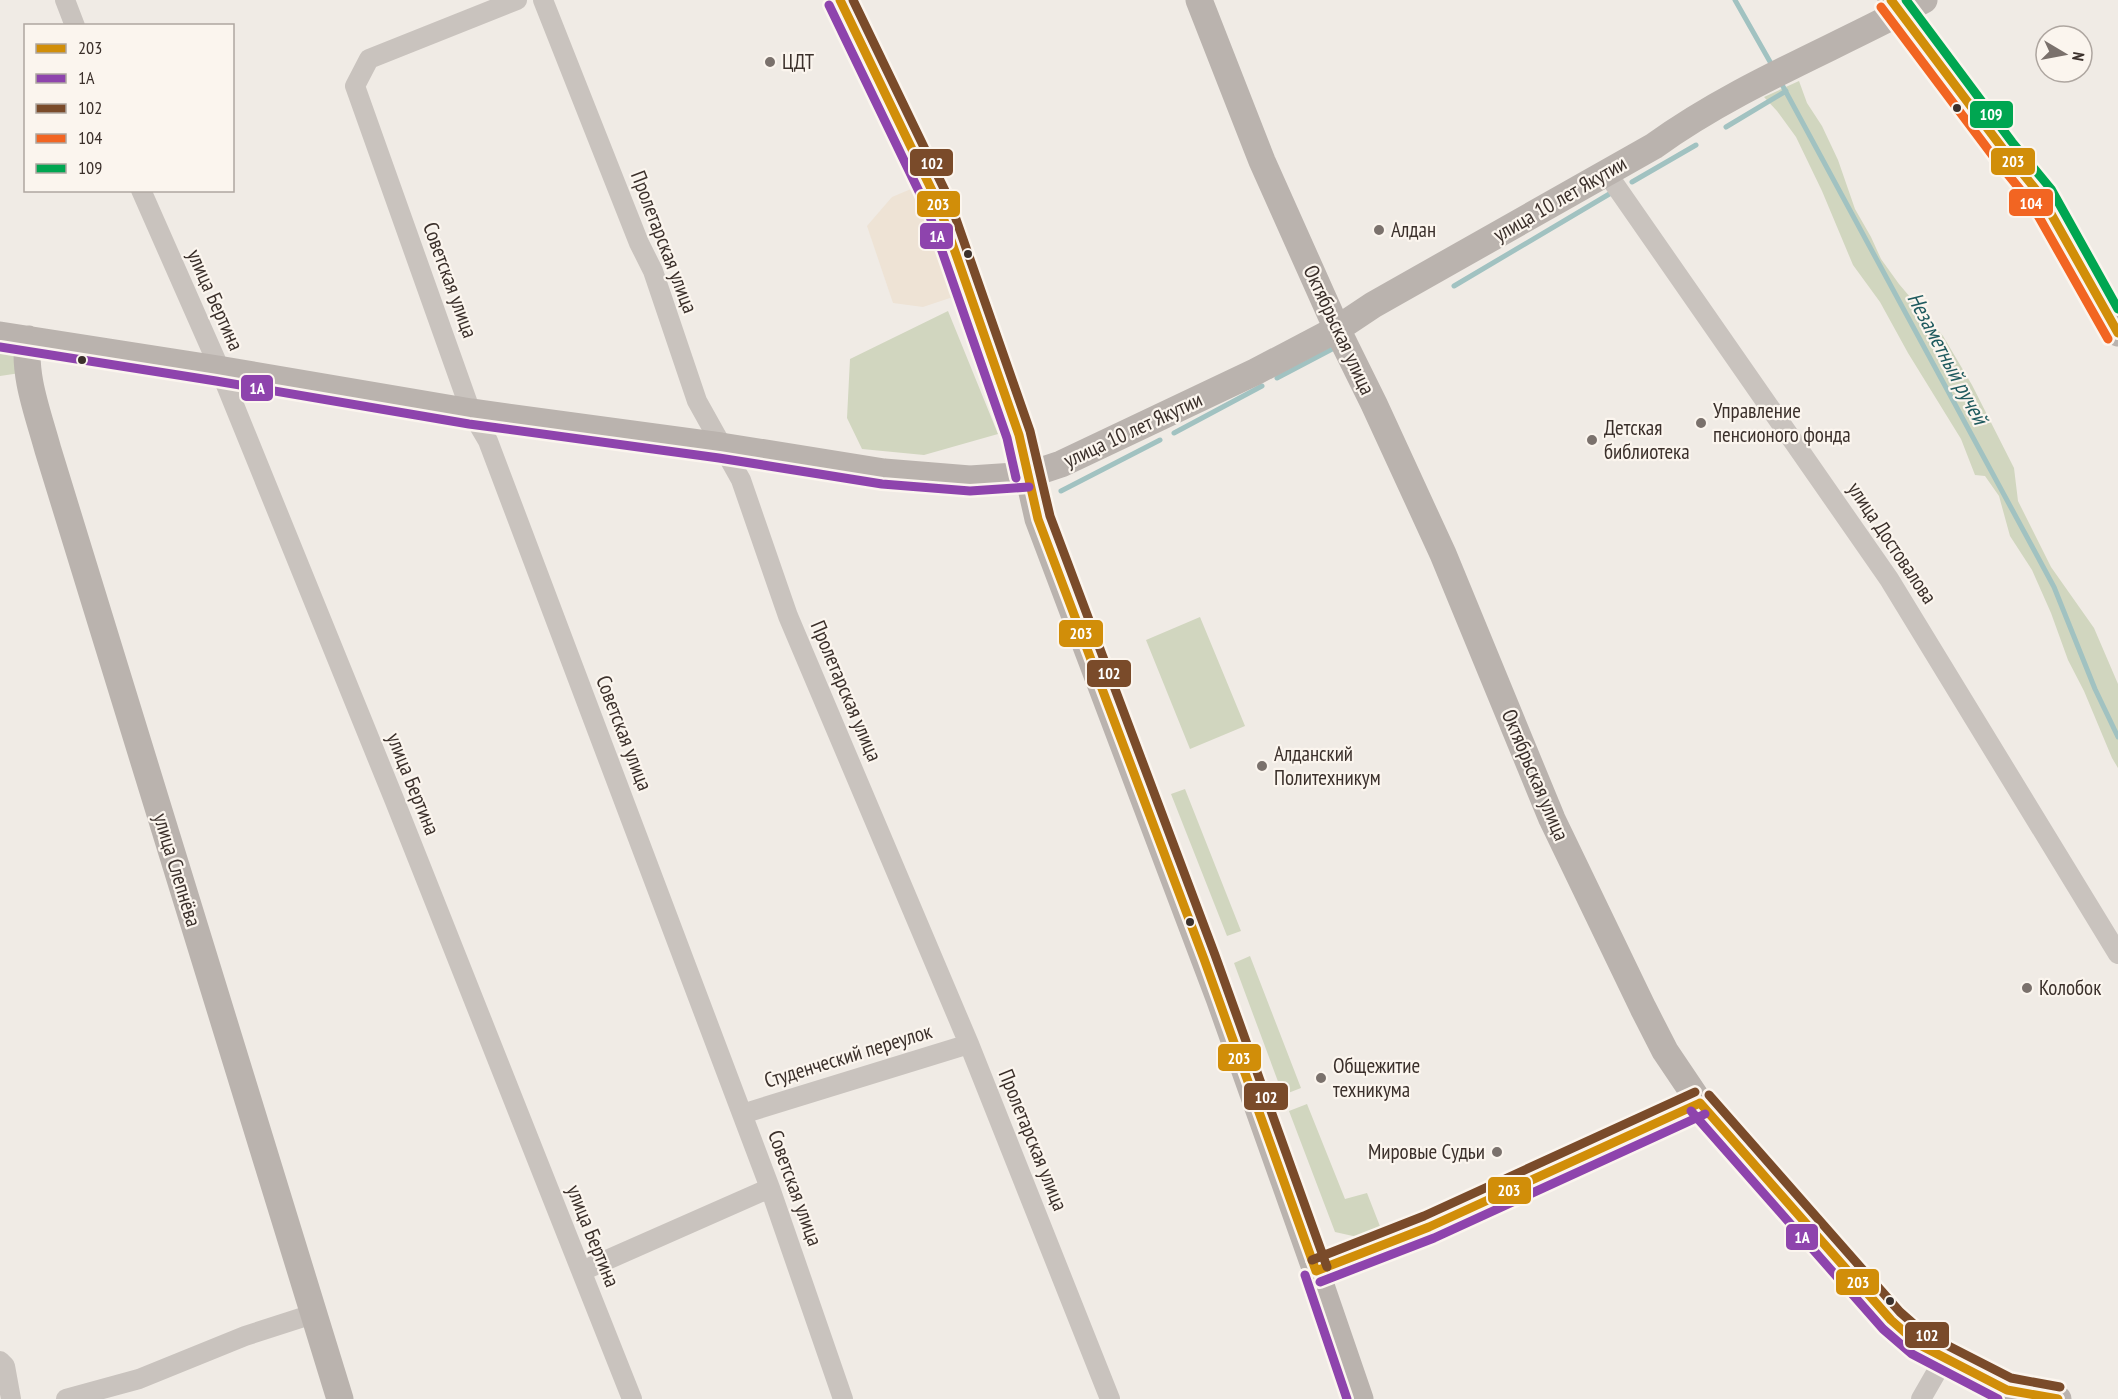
<svg xmlns="http://www.w3.org/2000/svg" width="2118" height="1399" font-family="'PT Sans Narrow',sans-serif">
<rect width="100%" height="100%" fill="#f0ebe5"/>
<path fill="#d1d6bf" d="M1799,81L1807,103L1822,126L1838,160L1855,209L1871,237L1881,259L1899,284L1943,336L1972,385L2014,468L2018,501L2051,567L2094,628L2118,684V768L2112,758L2084,691L2068,660L2051,613L2032,570L2010,536L1999,496L1985,476L1975,475L1961,439L1908,353L1880,302L1853,265L1822,191L1796,137L1777,111L1764,97Z
M948,311L998,434L924,455L862,449L847,418L850,359Z
M0,341L15,342L27,372L0,376Z
M1200,617L1245,726L1190,749L1146,640Z
M1185,789L1241,931L1227,936L1171,794Z
M1250,956L1301,1088L1283,1095L1234,963Z
M1307,1104L1345,1199L1367,1193L1383,1234L1362,1238L1335,1232L1289,1111Z"/>
<path fill="#eee3d5" d="M918,186L959,295L923,307L893,303L867,226L892,197Z"/>
<g fill="none" stroke-linecap="round" stroke-linejoin="round">
<path stroke="#a1c2c1" stroke-width="5" d="M1735,0L1773,67
M1780,81L2054,587L2095,689L2118,737
M1726,127L1786,91
M1632,182L1696,145
M1454,286L1611,193
M1277,378L1336,347
M1174,433L1262,386
M1061,491L1160,440"/>
<path stroke="#c9c3be" stroke-width="20" d="M65,0L75,26
M517,0L369,59L355,86L471,412L488,441L770,1188L843,1399
M543,0L639,243L653,271L697,401L741,480L788,616L969,1044L1110,1399
M1606,172L1889,579L2118,954
M141,190L215,358L394,799L632,1399
M742,1114L969,1044
M582,1271L770,1188
M0,1361L5,1366L11,1399
M66,1399L139,1379L245,1336L313,1314
M1921,1399L1944,1359"/>
<path stroke="#bab3ae" stroke-width="27" d="M840,0L938,203L1019,435L1038,519L1219,998L1316,1271L1360,1399
M1199,0L1262,161L1337,329L1374,404L1443,554L1552,819L1643,1008L1665,1051L1700,1103L1891,1320L1918,1344L1944,1359L2007,1390L2058,1399
M1891,0L2003,149L2041,196L2118,333
M0,335L218,369L471,412L721,446L884,472L970,479L1028,475L1061,464L1255,372L1337,329L1373,305L1654,146C1737,86 1834,49 1924,0
M28,339C23,376 38,413 48,450L340,1399
M1316,1271L1429,1227L1700,1103"/>
<defs>
<path id="bus-1" d="M840,0L938,203L1019,435L1038,519L1204,959L1316,1271
M1891,0L2003,149L2041,196L2118,333
M1700,1103L1891,1320L1918,1344L2007,1390L2058,1399
M1316,1271L1429,1227L1700,1103"/>
<path id="bus-2" d="M829,5L927,208L1007,438L1016,478
M0,347L216,381L469,424L719,458L882,484L970,491L1029,487
M1691,1111L1883,1329L1912,1354L1998,1399
M1305,1275L1347,1399
M1320,1282L1434,1238L1705,1114"/>
<path id="bus-3" d="M853,0L949,199L1030,431L1050,516L1215,955L1327,1267
M1709,1095L1900,1312L1925,1334L2011,1378L2060,1387
M1312,1260L1424,1216L1695,1092"/>
<path id="bus-4" d="M1881,7L1993,156L2031,203L2108,339"/>
<path id="bus-5" d="M1906,0L2012,142L2051,189L2118,309"/>
</defs>
<use href="#bus-1" stroke="#fbf5ee" stroke-width="14"/>
<use href="#bus-2" stroke="#fbf5ee" stroke-width="14"/>
<use href="#bus-3" stroke="#fbf5ee" stroke-width="14"/>
<use href="#bus-4" stroke="#fbf5ee" stroke-width="14"/>
<use href="#bus-5" stroke="#fbf5ee" stroke-width="14"/>
<use href="#bus-1" stroke="#d18e09" stroke-width="9"/>
<use href="#bus-2" stroke="#8e44ad" stroke-width="9"/>
<use href="#bus-3" stroke="#7a4b2a" stroke-width="9"/>
<use href="#bus-4" stroke="#f26522" stroke-width="9"/>
<use href="#bus-5" stroke="#00a651" stroke-width="9"/>
</g>
<g fill="#7a716c" stroke="#fbf5ee" stroke-width="2">
<circle cx="770" cy="62" r="6"/>
<circle cx="1379" cy="230" r="6"/>
<circle cx="1701" cy="423" r="6"/>
<circle cx="1592" cy="440" r="6"/>
<circle cx="1262" cy="766" r="6"/>
<circle cx="2027" cy="988" r="6"/>
<circle cx="1321" cy="1078" r="6"/>
<circle cx="1497" cy="1152" r="6"/>
</g>
<g fill="#3b302b" stroke="#fbf5ee" stroke-width="2">
<circle cx="1957" cy="108" r="5"/>
<circle cx="968" cy="254" r="5"/>
<circle cx="82" cy="360" r="5"/>
<circle cx="1190" cy="922" r="5"/>
<circle cx="1890" cy="1301" r="5"/>
</g>
<g text-anchor="middle" stroke-width="4.5" stroke-linejoin="round" paint-order="stroke">
<g font-size="21" fill="#3b302b" stroke="#fbf5ee" text-anchor="start">
<text x="782" y="69">ЦДТ</text>
<text x="1391" y="237">Алдан</text>
<text x="1713" y="418">Управление<tspan x="1713" dy="24">пенсионого фонда</tspan></text>
<text x="1604" y="435">Детская<tspan x="1604" dy="24">библиотека</tspan></text>
<text x="1274" y="761">Алданский<tspan x="1274" dy="24">Политехникум</tspan></text>
<text x="2039" y="995">Колобок</text>
<text x="1333" y="1073">Общежитие<tspan x="1333" dy="24">техникума</tspan></text>
<text x="1485" y="1159" text-anchor="end">Мировые Судьи</text>
</g>
<g font-size="21" fill="#3b302b" stroke="#fbf5ee">
<text transform="translate(1560 199) rotate(-30)" y="7">улица 10 лет Якутии</text>
<text transform="translate(664 242) rotate(69)" y="7">Пролетарская улица</text>
<text transform="translate(450 280) rotate(70)" y="7">Советская улица</text>
<text transform="translate(215 300) rotate(66)" y="7">улица Бертина</text>
<text transform="translate(1339 330) rotate(65)" y="7">Октябрьская улица</text>
<text transform="translate(1133 430) rotate(-25)" y="7">улица 10 лет Якутии</text>
<text transform="translate(1892 543) rotate(56)" y="7">улица Достовалова</text>
<text transform="translate(846 691) rotate(67)" y="7">Пролетарская улица</text>
<text transform="translate(624 733) rotate(69)" y="7">Советская улица</text>
<text transform="translate(1535 775) rotate(67)" y="7">Октябрьская улица</text>
<text transform="translate(413 784) rotate(68)" y="7">улица Бертина</text>
<text transform="translate(177 870) rotate(73)" y="7">улица Слепнёва</text>
<text transform="translate(848 1056) rotate(-17)" y="7">Студенческий переулок</text>
<text transform="translate(1033 1140) rotate(68)" y="7">Пролетарская улица</text>
<text transform="translate(795 1188) rotate(70)" y="7">Советская улица</text>
<text transform="translate(593 1236) rotate(68)" y="7">улица Бертина</text>
</g>
<g font-size="22" font-style="italic" fill="#1f5a5e" stroke="#fbf5ee">
<text transform="translate(1948 358) rotate(62)" y="8">Незаметный ручей</text>
</g>
</g>
<g stroke="#fbf5ee" stroke-width="2">
<rect x="1969" y="100" width="45" height="29" rx="6" fill="#00a651"/>
<rect x="1990" y="147" width="46" height="29" rx="6" fill="#d18e09"/>
<rect x="909" y="148" width="45" height="29" rx="6" fill="#7a4b2a"/>
<rect x="2008" y="188" width="46" height="29" rx="6" fill="#f26522"/>
<rect x="916" y="190" width="45" height="28" rx="6" fill="#d18e09"/>
<rect x="919" y="222" width="35" height="28" rx="6" fill="#8e44ad"/>
<rect x="240" y="374" width="34" height="28" rx="6" fill="#8e44ad"/>
<rect x="1058" y="619" width="46" height="29" rx="6" fill="#d18e09"/>
<rect x="1086" y="659" width="46" height="29" rx="6" fill="#7a4b2a"/>
<rect x="1217" y="1043" width="45" height="29" rx="6" fill="#d18e09"/>
<rect x="1243" y="1082" width="46" height="29" rx="6" fill="#7a4b2a"/>
<rect x="1487" y="1176" width="45" height="29" rx="6" fill="#d18e09"/>
<rect x="1785" y="1223" width="34" height="28" rx="6" fill="#8e44ad"/>
<rect x="1835" y="1268" width="45" height="28" rx="6" fill="#d18e09"/>
<rect x="1904" y="1321" width="46" height="28" rx="6" fill="#7a4b2a"/>
</g>
<g font-size="16" text-anchor="middle" font-weight="bold" fill="#fff">
<text x="1991" y="120">109</text>
<text x="2013" y="167">203</text>
<text x="932" y="169">102</text>
<text x="2031" y="209">104</text>
<text x="938" y="210">203</text>
<text x="937" y="242">1А</text>
<text x="257" y="394">1А</text>
<text x="1081" y="639">203</text>
<text x="1109" y="679">102</text>
<text x="1239" y="1064">203</text>
<text x="1266" y="1103">102</text>
<text x="1509" y="1196">203</text>
<text x="1802" y="1243">1А</text>
<text x="1858" y="1288">203</text>
<text x="1927" y="1341">102</text>
</g>
<rect x="24" y="24" width="210" height="168" fill="#fbf5ee" stroke="#aea6a0" stroke-width="1.5"/>
<rect x="36" y="44" width="30" height="9" fill="#d18e09" stroke="#aea6a0" stroke-width="1.5"/>
<text x="78" y="54" font-size="18" fill="#3b302b">203</text>
<rect x="36" y="74" width="30" height="9" fill="#8e44ad" stroke="#aea6a0" stroke-width="1.5"/>
<text x="78" y="84" font-size="18" fill="#3b302b">1А</text>
<rect x="36" y="104" width="30" height="9" fill="#7a4b2a" stroke="#aea6a0" stroke-width="1.5"/>
<text x="78" y="114" font-size="18" fill="#3b302b">102</text>
<rect x="36" y="134" width="30" height="9" fill="#f26522" stroke="#aea6a0" stroke-width="1.5"/>
<text x="78" y="144" font-size="18" fill="#3b302b">104</text>
<rect x="36" y="164" width="30" height="9" fill="#00a651" stroke="#aea6a0" stroke-width="1.5"/>
<text x="78" y="174" font-size="18" fill="#3b302b">109</text>
<g transform="translate(2064 54) rotate(100)"><circle r="28" fill="#fbf5ee" stroke="#aea6a0" stroke-width="1.5"/>
<path d="M0-4.5L10 22L0 15L-10 22Z" fill="#7a716c"/>
<text y="-9" font-size="16" font-weight="bold" text-anchor="middle" fill="#3b302b">N</text>
</g>
</svg>
